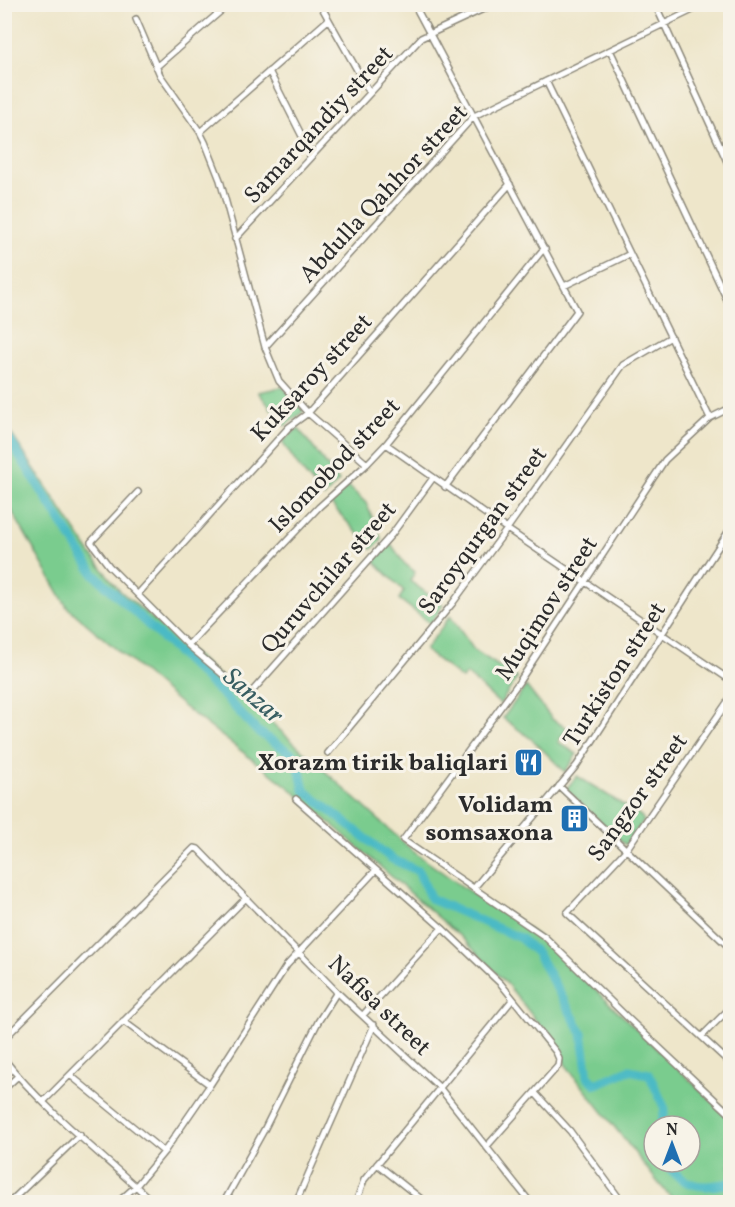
<svg xmlns="http://www.w3.org/2000/svg" width="735" height="1207" font-family="Vollkorn,serif">
<rect width="100%" height="100%" fill="#f7f3e8"/>
<filter id="ink" filterUnits="userSpaceOnUse"><feTurbulence type="fractalNoise" baseFrequency=".0167" numOctaves="2"/><feDisplacementMap in="SourceGraphic" scale="12" xChannelSelector="R" yChannelSelector="G"/><feConvolveMatrix kernelMatrix="1 2 1 2 8 2 1 2 1" color-interpolation-filters="sRGB"/></filter>
<filter id="wash" filterUnits="userSpaceOnUse"><feTurbulence type="fractalNoise" baseFrequency=".008" numOctaves="4" result="noise"/><feDisplacementMap in="SourceGraphic" scale="24" xChannelSelector="R" yChannelSelector="G"/><feGaussianBlur stdDeviation="1.35" result="paint"/><feColorMatrix in="noise" values="0 0 0 0 0 0 0 0 0 0 0 0 0 0 0 0 0 1.4 0 .05"/><feComposite in="paint" operator="in"/></filter>
<g filter="url(#wash)">
<rect width="100%" height="100%" fill="#eee6ca"/>
<path fill="#7acc8e" stroke="#527c5c" stroke-width="1.5" fill-rule="evenodd" d="M283,387L304,411L285,426L258,392Z
M4,423L91,554L119,590L229,684L414,852L488,905L513,918L544,941L730,1118V1202H676L660,1185L565,1064L560,1051L508,985L462,938L291,789L184,707L67,607L5,499ZM654,1126H690V1162H654Z
M298,428L339,481L324,497L301,470L282,442Z
M348,486L366,503L382,540L372,549L330,503Z
M391,544L404,563L415,572L410,581L443,605L431,624L399,599L404,591L374,561Z
M450,616L474,650L517,678L500,704L467,674L462,679L425,650Z
M526,686L553,720L567,728L558,742L577,754L565,772L534,741L503,718Z
M577,776L641,816L644,821L625,845L566,789Z"/>
<g fill="none" stroke-linecap="round" stroke-linejoin="round">
<path stroke="#4cbac5" stroke-width="9" d="M4,431L94,574L227,699L257,731L297,757L304,790L392,859L418,871L431,899L520,938L537,953L582,1033L588,1077L596,1084L629,1070L649,1074L665,1109L661,1126
M665,1162C684,1188 701,1189 730,1183"/>
</g>
</g>
<g filter="url(#ink)">
<g fill="none" stroke-linecap="round" stroke-linejoin="round">
<defs>
<path id="street" d="M320,4L370,93
M414,4L577,311L445,487
M655,4L730,168
M136,19L160,75L200,132L205,142L220,180L265,347L279,381L308,413L367,464
M610,50L730,306
M156,67L229,4
M269,71L312,156
M546,81L710,418
M200,132L328,20
M235,239L421,38L494,4
M564,286L630,254
M265,347L474,116L705,4
M730,408L710,418L665,460L519,682L403,840L545,937L630,1020L730,1114
M386,444L507,529L730,680
M138,492L91,542L109,566L188,645L248,696L392,534L433,478
M138,594L289,427L308,413L510,184
M188,645L319,507L367,464L386,444L541,252L545,249
M730,698L626,850L567,913L730,1063
M328,753L452,604L507,529L623,365L671,337
M559,786L730,948
M296,799L442,928L501,984L556,1052L559,1059L558,1066L487,1146
M474,888L577,765L730,529
M363,1015L442,928
M123,1021L210,1085
M702,1036L730,1008
M4,1039L194,848L198,849L337,992L439,1087L530,1202
M4,1059C45,1111 105,1157 153,1202
M70,1075L164,1152
M4,1089L18,1076
M535,1093L570,1131L622,1202
M43,1102L245,899
M377,1164L425,1202
M10,1202L80,1135
M118,1202L136,1186L164,1152L210,1085L287,965L376,870
M224,1202L264,1130L318,1022L337,992
M296,1202L374,1025
M356,1202L364,1180L513,999"/>
</defs>
<use href="#street" stroke="#8c887a" stroke-width="8"/>
<use href="#street" stroke="#fff" stroke-width="5"/>
</g>
</g>
<defs>
<symbol id="restaurant-square" viewBox="-11 -11 22 22"><rect x="-9" y="-9" width="18" height="18" rx="4" fill="#1f6fb2" stroke="#f7f3e8"/><path d="M-5-6h1v4h1v-4h1v4h1v-4h1v5L-1.5 .5V6h-2V.5L-5-1ZM5-6V6H3V1.5H1.5Q1.5-4 5-6Z" fill="#fff"/></symbol>
<symbol id="building-square" viewBox="-11 -11 22 22"><rect x="-9" y="-9" width="18" height="18" rx="4" fill="#1f6fb2" stroke="#f7f3e8"/><path d="M-4-6H4V6H1V3H-1V6H-4ZM-2.5-4.3h1.7v1.8h-1.7ZM.8-4.3h1.7v1.8H.8ZM-2.5-1h1.7V.8h-1.7ZM.8-1h1.7V.8H.8Z" fill="#fff"/></symbol>
</defs>
<g fill-rule="evenodd">
<use href="#restaurant-square" x="512" y="746" width="33" height="33"/>
<use href="#building-square" x="558" y="802" width="33" height="33"/>
</g>
<g text-anchor="middle" stroke-width="6" stroke-linejoin="round" paint-order="stroke">
<g font-size="24" fill="#2b2b2b" stroke="#f7f3e8">
<text transform="translate(318 124) rotate(-47)" y="8">Samarqandiy street</text>
<text transform="translate(383 193) rotate(-47)" y="8">Abdulla Qahhor street</text>
<text transform="translate(311 377) rotate(-47)" y="8">Kuksaroy street</text>
<text transform="translate(334 465) rotate(-46)" y="8">Islomobod street</text>
<text transform="translate(482 530) rotate(-54)" y="8">Saroyqurgan street</text>
<text transform="translate(328 577) rotate(-49)" y="8">Quruvchilar street</text>
<text transform="translate(546 608) rotate(-57)" y="8">Muqimov street</text>
<text transform="translate(614 674) rotate(-57)" y="8">Turkiston street</text>
<text transform="translate(637 797) rotate(-54)" y="8">Sangzor street</text>
<text transform="translate(380 1005) rotate(44)" y="8">Nafisa street</text>
</g>
<g font-size="24" font-weight="bold" fill="#2b2b2b" stroke="#f7f3e8" text-anchor="end">
<text x="508" y="770">Xorazm tirik baliqlari</text>
<text x="553" y="812">Volidam<tspan x="553" dy="28">somsaxona</tspan></text>
</g>
<g font-size="26" font-style="italic" fill="#375d61" stroke="#f7f3e8">
<text transform="translate(254 695) rotate(41)" y="9">Sanzar</text>
</g>
</g>
<rect width="735" height="1207" fill="none" stroke="#f7f3e8" stroke-width="24"/>
<g transform="translate(672 1144)"><circle r="28" fill="#f7f3e8" stroke="#a5a39c" stroke-width="1.5"/>
<path d="M0-4.5L10 22L0 15L-10 22Z" fill="#1f6fb2"/>
<text y="-9" font-size="16" font-weight="bold" text-anchor="middle" fill="#2b2b2b">N</text>
</g>
</svg>
